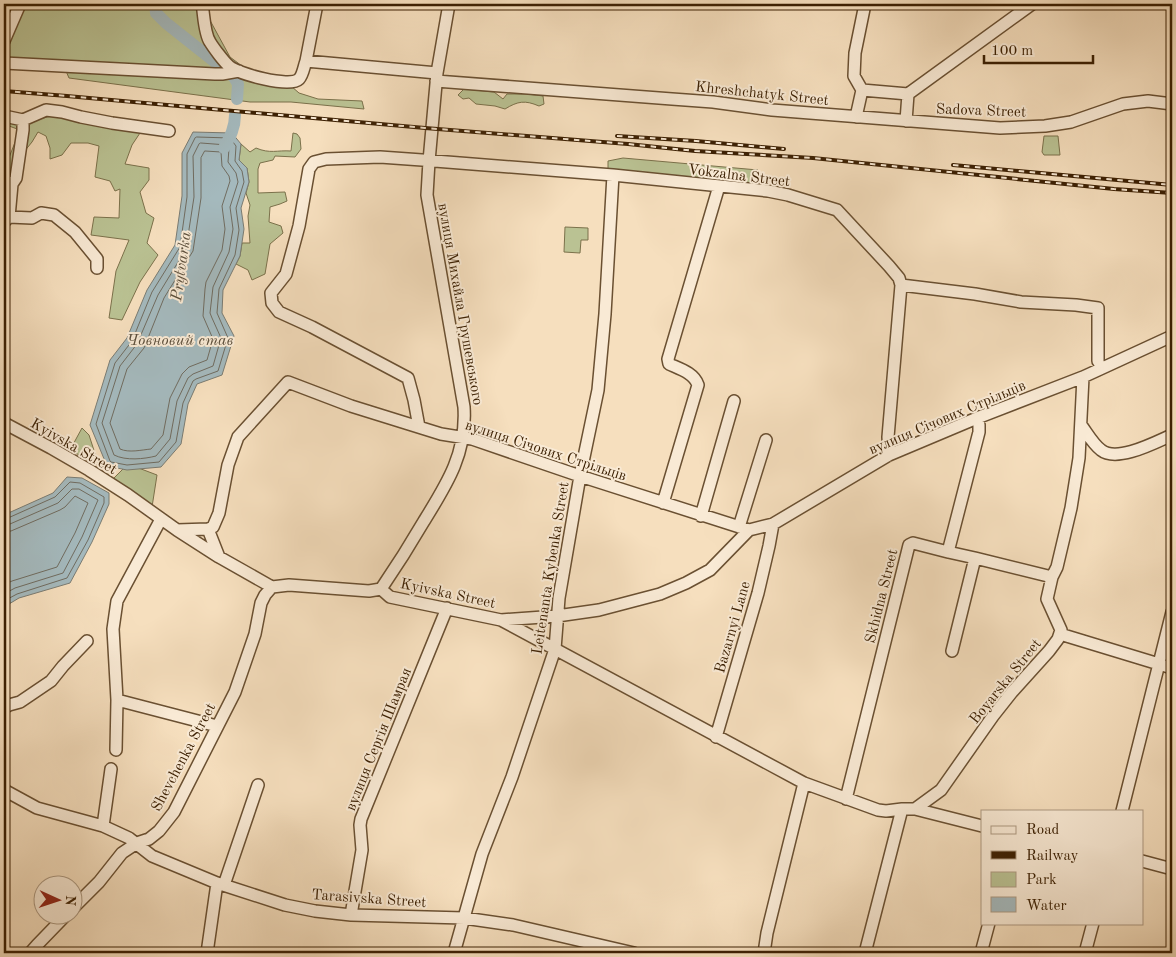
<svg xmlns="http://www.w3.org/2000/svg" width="1176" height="957" font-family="'Old Standard TT',serif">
<rect width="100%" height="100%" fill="#f6dfbe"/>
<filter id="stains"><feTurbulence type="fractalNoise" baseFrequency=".004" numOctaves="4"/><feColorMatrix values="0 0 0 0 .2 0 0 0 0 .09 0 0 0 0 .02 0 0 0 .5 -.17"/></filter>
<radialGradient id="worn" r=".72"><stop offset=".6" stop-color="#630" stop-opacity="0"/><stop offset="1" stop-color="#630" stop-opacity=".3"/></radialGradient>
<path fill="#bac293" stroke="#7b714b" d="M4,4H199L206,13L230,57L242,66L244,77L291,86L299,93L318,99L362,101L364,109L291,102H250L69,78L63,64L4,60Z
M464,89L494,92L503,99L507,94H527L543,96L544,104L539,106C525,100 518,101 505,109L495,106L476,104L469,98L463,99L458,95Z
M4,110L21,114L30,121L52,116L125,127L140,133L132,145L125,164L149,168V180L140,192L146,213L154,218L147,243L158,255L140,282L122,320L109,318L116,271L129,240L91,235L94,217L119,218L120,189L115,191L110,181L95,177L99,146L88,143H71L62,155L50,159V148L46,136L38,132L32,142L19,158L8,184L4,187V166L6,165L20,130L9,126L4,128Z
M293,133L297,134L300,138L301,149L295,157L275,156L273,160L260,163L258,169V193L285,192L287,201L280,204L270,207L269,222L281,226L283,233L270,244L265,274L252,280L248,270L236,264L240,256L242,243H250L248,216L250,205L246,193L249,182L247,168L239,160L241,144L250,152L256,148C270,154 277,150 291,151Z
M1044,136H1058L1060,155H1044L1042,152Z
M623,158L758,170L761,175L759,187L608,171V161Z
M565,227L588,228V240H581L580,253L564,252Z
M82,428L89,435L99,466L70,450Z
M128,464L157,475L152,507L112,480Z"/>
<path fill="#a4b9bd" stroke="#7a7c73" d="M193,132L232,133L241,144L239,160L247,168L249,182L241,208L244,229L240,256L223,290L222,313L234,336L222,375L197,384L188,404L181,444L161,467L127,470L107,466L90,425L110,360L127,338L147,290L175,245L182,196V153Z
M67,477L82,478L109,493V504L92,542L70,583L19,598L4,607V515L53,493Z"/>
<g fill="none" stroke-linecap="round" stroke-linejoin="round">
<path stroke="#706c60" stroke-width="1" d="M197,137L230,138L236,146L235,161L242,171L244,182L236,208L239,230L235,255L219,289L217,313L228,338L218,371L196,379L193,381L183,403L176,442L159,462L127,465L111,462L110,461L96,424L115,363L132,341L152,292L180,247L187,197V154L195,138Z
M201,143L227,145L229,148L228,162L236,173L238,182L230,207L233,229L229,252L213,287L210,313L212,318L221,338L213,366L193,374L188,378L177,401L170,439L156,456C144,459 126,461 114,455L102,423L120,366L137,344L158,295L186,249L194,197L193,156L199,144Z
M205,151L221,152L222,166L229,176L230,181L222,206L225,229L222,250L206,282L205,289L203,316L213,339L207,360L189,367L182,374L170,398L163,435L151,449C141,450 129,453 120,449L110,423L127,369L144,348L164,298L193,251L201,198V158Z
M4,518H8L55,497L70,482L80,483L104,497V503L88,540L67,578L17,594L4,601
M4,525L10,524L58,503L72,489H79L98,500L82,537L63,573L15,588L4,594
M4,532L11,531L60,510L65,507L75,496L88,503L75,533L57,567L12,581L4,585"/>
<path stroke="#a4b9bd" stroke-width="12" d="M155,4L156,13L166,23L234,77L238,84L237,99
M224,148C230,137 235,128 235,115"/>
<defs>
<path id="minor" d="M202,4C204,14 204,33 210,42C213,47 224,62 229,66C238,74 290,88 299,79C303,75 304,66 306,61
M317,4L306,61L437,73
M4,41L20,4
M4,63L215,74H222L239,71
M436,81L672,99L713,102L772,110L1000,128L1045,126L1071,122L1123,104L1148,101L1172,104
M862,90L854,76L855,53L864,9V4
M4,116L23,120L46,110L62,112L81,117L112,123L169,131
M856,117L862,90L908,94
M906,121L908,94L1032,4
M9,217L32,218L41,213L54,215L75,232L97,259V268
M5,221L9,217L12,184L16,178L23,130V120
M4,423L51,448L89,470L128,495L177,530L219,557L272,587L289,585L369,591L381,589
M1081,425C1087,433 1093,444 1101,450C1117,463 1156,442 1172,435
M419,427L414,400L408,378L312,327L279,312L272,303L271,293L286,274L299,226L309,169L314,162L326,159L380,157L422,160L613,175L768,191L788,195L837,210L889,266L899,278L901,285L975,294L1021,302L1076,305L1098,308V361
M889,455L888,437L901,285
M663,503L698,385C694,373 680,369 669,364L668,359L719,186
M701,516L734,401
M739,527L766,440
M208,529L219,557
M177,530L208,529L213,527L219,513L228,465L238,437L288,382L351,406L441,434L472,439L580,476L749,530L773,524L889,455L977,418L1083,377L1172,336
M948,552L975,558
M1052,577L1057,567L1071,508L1079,458L1083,377
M381,589L390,597L501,620L804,783L878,810L886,811L902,809H915L982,826
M381,589C396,567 410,545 424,521C447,484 467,453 464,407L427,195L429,161L437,73L449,4
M501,620L557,616L599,610L660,594L686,583L710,570L749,530
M1060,634L1172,668
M117,700L217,726
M4,708L9,705L20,702L51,681L63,666L87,641
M716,737L758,593L769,546L773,524
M116,750L117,700L113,629L117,601L161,519
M4,790L37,808L103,826L129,838L152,856L217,883L285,905L315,911L351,915L464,918L513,925L634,953
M846,799L909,545L913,543L948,552L979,432V425L977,418
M915,809L941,790L993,716L1012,692L1049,651L1058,639L1061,630L1047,599L1052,577L975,558L952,651
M1122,811L1172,612
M103,826L111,769
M1142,861L1172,869
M224,885L258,785
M72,909L99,882L122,853L137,843L149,839L159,831L174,812L235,692L255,634L261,603L265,595L272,587
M351,915L362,850L360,825L361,819L447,608
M30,953L37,945L67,914
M207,953L217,883
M454,953L482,854L512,777L555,649L559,598L580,476L598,390L605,314L613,175
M764,953L767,933L804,783
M865,953L902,809
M981,953L989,923
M1085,953L1093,923"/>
</defs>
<use href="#minor" stroke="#6a5032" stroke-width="14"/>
<use href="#minor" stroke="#f9ead5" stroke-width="11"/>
<defs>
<path id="rail" d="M4,91L67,96L425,128L628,144L695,151L813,158L1114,189L1172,193
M617,136L696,141L784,149
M953,165L1172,185"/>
</defs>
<use href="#rail" stroke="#3c2003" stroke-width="4"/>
<use href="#rail" stroke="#f9ead5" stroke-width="2" stroke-dasharray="5.5" stroke-linecap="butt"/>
</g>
<g text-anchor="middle" stroke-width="4" stroke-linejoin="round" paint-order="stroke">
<g font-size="15" fill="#3c2003" stroke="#f9ead5">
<text transform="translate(762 93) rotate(6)" y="5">Khreshchatyk Street</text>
<text transform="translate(981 110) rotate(2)" y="5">Sadova Street</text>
<text transform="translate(739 175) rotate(7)" y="5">Vokzalna Street</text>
<text transform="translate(461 304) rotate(80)" y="5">вулиця Михайла Грушевського</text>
<text transform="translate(947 417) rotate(-23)" y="5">вулиця Січових Стрільців</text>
<text transform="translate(74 446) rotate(30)" y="5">Kyivska Street</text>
<text transform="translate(546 450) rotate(18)" y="5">вулиця Січових Стрільців</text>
<text transform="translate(550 568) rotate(-81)" y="5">Leitenanta Kybenka Street</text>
<text transform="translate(448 593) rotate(12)" y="5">Kyivska Street</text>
<text transform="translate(881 596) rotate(-76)" y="5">Skhidna Street</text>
<text transform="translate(732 627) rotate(-74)" y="5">Bazarnyi Lane</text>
<text transform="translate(1005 681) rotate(-51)" y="5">Boyarska Street</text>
<text transform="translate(378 739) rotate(-68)" y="5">вулиця Сергія Шамрая</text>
<text transform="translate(183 757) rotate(-62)" y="5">Shevchenka Street</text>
<text transform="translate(369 898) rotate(4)" y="5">Tarasivska Street</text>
</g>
<g font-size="16" font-style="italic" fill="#5b4e3b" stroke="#f9ead5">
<text transform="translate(180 266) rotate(-82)" y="6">Prytvarka</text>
<text x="180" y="345">Човновий став</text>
</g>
</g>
<rect width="1176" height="957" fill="none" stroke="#f6dfbe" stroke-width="20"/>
<rect x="5" y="5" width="1166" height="947" fill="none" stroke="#3c2003" stroke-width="2.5"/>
<rect x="10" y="10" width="1156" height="937" fill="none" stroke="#3c2003"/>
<rect x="981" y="810" width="162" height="115" fill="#f9ead5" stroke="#ad9981"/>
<rect x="991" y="826" width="25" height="8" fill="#f9ead5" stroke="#ad9981"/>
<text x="1026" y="834" font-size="15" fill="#3c2003">Road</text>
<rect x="991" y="851" width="25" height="8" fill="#3c2003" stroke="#ad9981"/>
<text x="1026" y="860" font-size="15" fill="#3c2003">Railway</text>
<rect x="991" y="872" width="25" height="15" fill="#bac293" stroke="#ad9981"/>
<text x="1026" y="884" font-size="15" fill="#3c2003">Park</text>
<rect x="991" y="897" width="25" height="15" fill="#a4b9bd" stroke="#ad9981"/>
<text x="1026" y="910" font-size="15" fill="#3c2003">Water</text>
<g transform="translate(58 900) rotate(93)"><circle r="24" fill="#f9ead5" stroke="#ad9981"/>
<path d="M0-4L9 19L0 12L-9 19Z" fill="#8f2418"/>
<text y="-8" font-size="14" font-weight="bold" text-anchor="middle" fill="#3c2003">N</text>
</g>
<path d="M984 55v8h109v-8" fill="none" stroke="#3c2003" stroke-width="2.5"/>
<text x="991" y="55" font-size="15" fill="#3c2003" stroke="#f9ead5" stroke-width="4" paint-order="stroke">100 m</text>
<rect width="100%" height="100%" filter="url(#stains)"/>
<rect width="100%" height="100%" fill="url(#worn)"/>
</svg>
